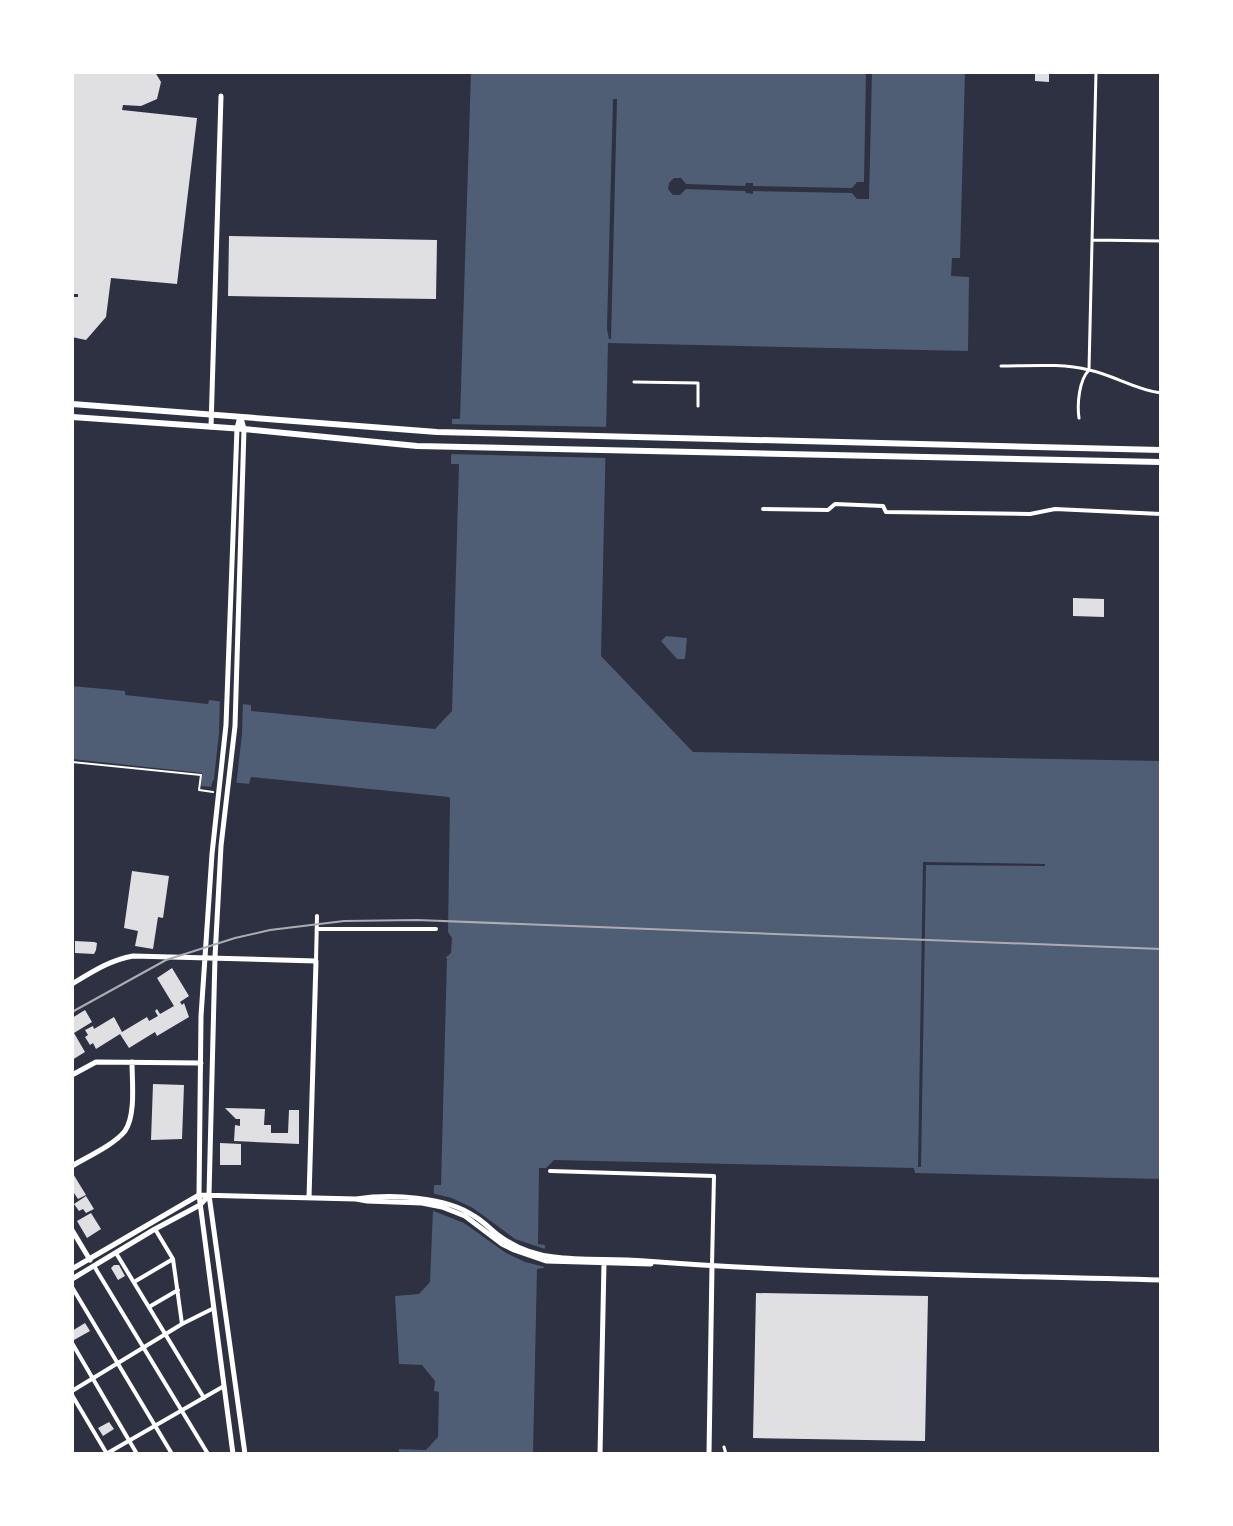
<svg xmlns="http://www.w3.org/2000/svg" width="1233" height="1526" font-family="Karla,sans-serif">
<rect width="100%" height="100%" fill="#2d3142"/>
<path fill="#4f5d75" d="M471,72H965L960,258H952L951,276L969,277L968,351L608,343L601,656L693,752L1161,761V1179L915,1173L914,1168L554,1160L546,1168H539L538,1244L545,1245L544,1268L537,1269L533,1454H399V1449L426,1450L438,1437L439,1392L434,1391L435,1381L422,1365L399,1364L395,1296L419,1294L430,1282L434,1185H441L447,958H445L451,953L452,938L448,932L450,799L449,797L251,777L249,784L213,780L211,787L201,786L202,773L72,759V686L125,691V695L208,704L209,700L251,705V711L435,729L452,711L459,464H451L452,419H460Z
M666,636L687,638L685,659H677L661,641Z"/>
<path fill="#2d3142" d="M866,72H872L869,199H857L852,193L753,191V194L746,193L745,191L686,189L680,195H673L668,189L669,183L674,178H681L686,184L745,186L746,183H753V186L852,188L857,182H864Z
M613,99H617L611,339H609L607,329Z
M448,424L610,427V458L447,454Z
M220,697L243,700L242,734L236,786L216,784L215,788H213L219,733Z
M923,862L1045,864V866L926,865L921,1167H918Z
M431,1193L452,1198L473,1208L515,1239L545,1249V1267L525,1262L506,1253L464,1223L431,1210Z"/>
<path fill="#e0e0e3" d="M72,72H155L161,82L157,99L141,106L123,105L122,110L197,118L177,284L111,278L106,317L86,340L72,337V297H78V294H72Z
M1035,72H1049V82L1035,81Z
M229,236L437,240L436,299L228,296Z
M1073,598L1104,599V617L1073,616Z
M132,871L169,876L163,918L158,917L153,949L135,946L138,931L124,928Z
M75,941L94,942L97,943L96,950L94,954L75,953Z
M172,968L189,996L180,1002L182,1005L184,1003L189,1017L157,1036L155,1032L129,1048L120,1034L96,1049L93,1043L90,1045L85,1037L88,1035L85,1030L93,1026L94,1029L114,1017L122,1032L147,1017L149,1021L158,1016L155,1011L157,1009L160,1014L174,1006L157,978Z
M85,1010L92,1022L74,1033L85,1052L72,1060V1018Z
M153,1084L184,1085L182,1139L151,1140Z
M225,1108L265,1109L264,1125H271V1133H288L289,1110H299V1144L234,1141L235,1125L240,1126V1119H236Z
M220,1143L241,1144V1165H220Z
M72,1172L86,1195L78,1199L72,1190Z
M86,1196L94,1209L86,1213L83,1209L79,1211L74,1204Z
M91,1213L101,1229L87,1238L77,1221Z
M114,1265H119L125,1276L118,1280L111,1268Z
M756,1293L928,1296L925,1441L753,1438Z
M85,1323L90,1331L74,1340L72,1331Z
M109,1422L114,1429L103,1436L98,1428Z"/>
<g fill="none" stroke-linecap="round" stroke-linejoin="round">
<path stroke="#fff" stroke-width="2" d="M72,762L201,775L199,790L213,792"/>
<path stroke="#fff" stroke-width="3" d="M1092,240L1161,241
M1001,366C1030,366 1061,363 1089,370C1114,375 1135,390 1161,393
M634,382L698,383V406
M1079,418C1077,404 1079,380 1089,370L1096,72
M724,1447L726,1454"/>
<path stroke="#fff" stroke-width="4" d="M763,509L828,510L835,504L883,506L886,512L1030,514L1055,509L1161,514
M317,929H436
M316,961L317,916
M550,1171L714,1176L712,1265
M155,1229L173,1259L182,1324
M116,1253L204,1398
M94,1266L208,1454
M134,1282L173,1259
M72,1287L172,1454
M149,1307L178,1290
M72,1343L137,1454
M72,1391L182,1324L214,1308
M72,1395L107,1454
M106,1454L224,1386"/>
<path stroke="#fff" stroke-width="5" d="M241,418L244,429L235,726L221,846L215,957L209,1195L245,1454
M211,427L221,96
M72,984C92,972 110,960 133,956L316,961L309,1198
M72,1075L96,1062L201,1063
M72,1166C87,1157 114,1145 125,1131C136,1115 132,1081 132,1062
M356,1199C390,1194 445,1196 474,1216C483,1221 490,1229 498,1235C514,1247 534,1255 554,1257C584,1261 614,1258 645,1261C816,1274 989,1275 1161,1280
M72,1230L90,1260
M72,1269L199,1195L356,1199L367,1201L422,1203L442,1207L465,1216L502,1244L514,1250L546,1261L651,1264
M72,1279L155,1229L200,1205L209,1195
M233,1454L199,1195L201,1016L212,854L226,725L237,428L240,417
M600,1454L604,1263
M709,1454L712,1266"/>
<path stroke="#fff" stroke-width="6" d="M72,404L437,432L1161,450
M72,417L244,429L417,446L1161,462"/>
<path stroke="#abadb3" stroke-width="2" d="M72,1012L166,960L235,938L270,930L344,921L417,920L1161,949"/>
</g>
<rect width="1233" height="1526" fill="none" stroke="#ffffff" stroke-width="148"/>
</svg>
